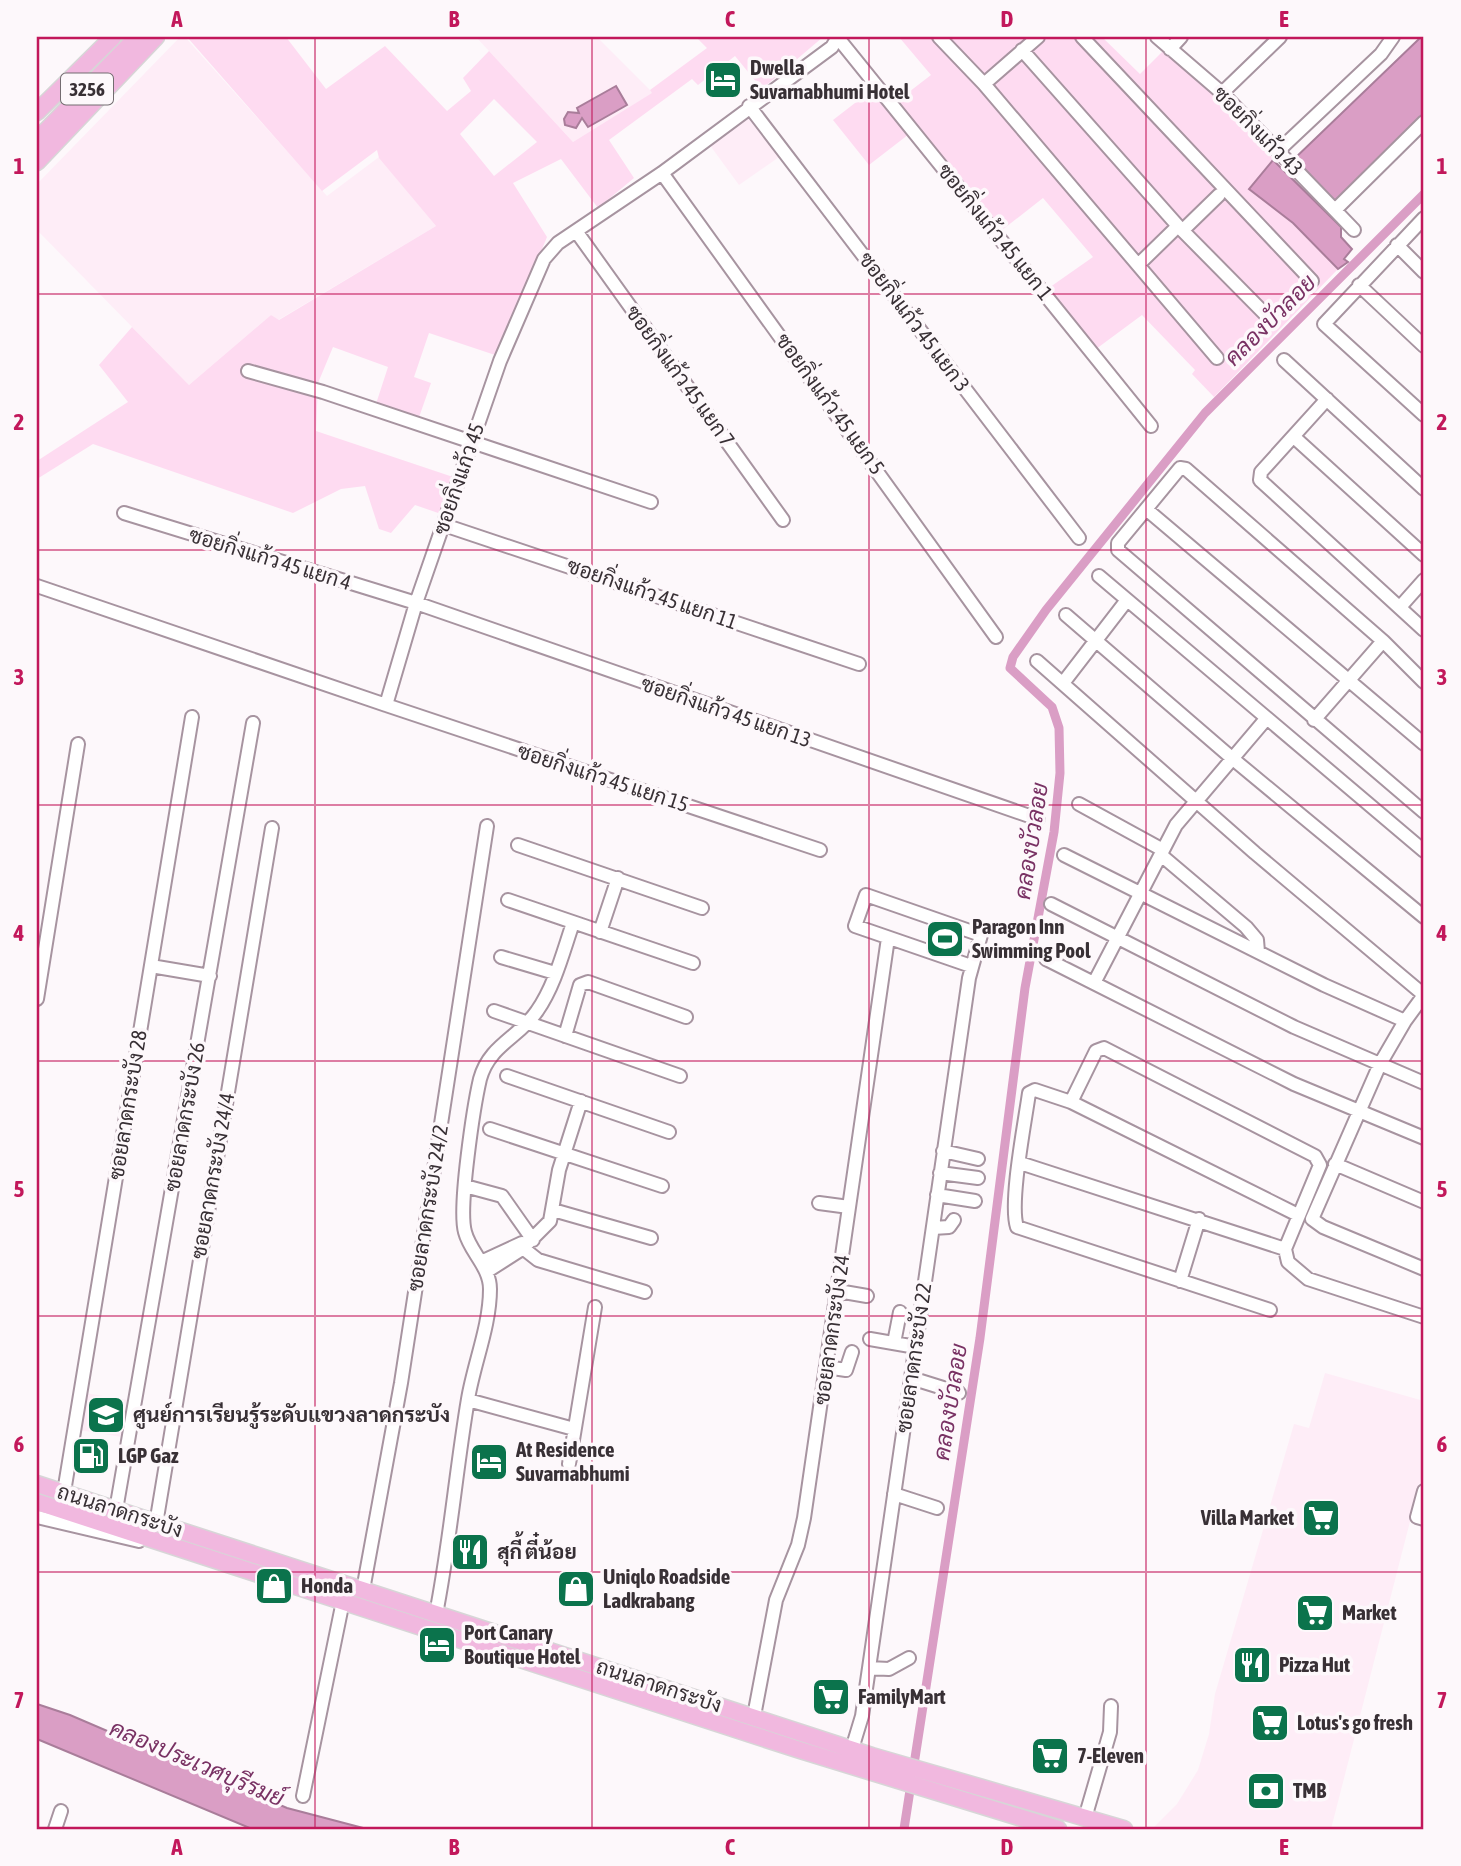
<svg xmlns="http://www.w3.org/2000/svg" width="1461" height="1866" font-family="'Asap Condensed',Sarabun,sans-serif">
<rect width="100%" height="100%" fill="#fdf8fb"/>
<path fill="#feedf7" d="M180,37H185L327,196L379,157L436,226L278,320L271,315L189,385L37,230V184Z
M476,37H597L653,93L573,142Z
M751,113L782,155L739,185L709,144Z
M1325,1373L1424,1401V1467L1331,1829H1152L1177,1804L1198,1770L1209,1734L1215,1694L1294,1424L1309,1428Z
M85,1393L134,1401L128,1438L79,1430Z"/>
<path fill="#fedbf1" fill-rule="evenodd" d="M187,37H286L326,89L385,46L447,111L471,91L463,78L489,51L573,142L652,93L650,90L707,48L696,37H823L762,89L735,56L698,85L692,79L609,140L634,178L598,208L561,159L513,183L547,237L498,356L429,333L414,377L431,383L417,423L375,407L388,367L333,347L318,383L316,431L456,478L444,515L415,505L391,533L379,529L365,486L341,489L293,513L93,444L37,479V461L128,402L99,365L132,327L189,385L271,315L279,320L436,226L379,158L377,150L322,191ZM494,99L537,142L494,176L460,134Z
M899,37H1102L1140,74L1167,47L1277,158L1249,189L1293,223L1338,269L1214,397L1192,374L1195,370L1142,315L1092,352L1043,292L1093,257L1043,198L997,234L913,131L869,165L833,120L877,86L892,105L931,75Z"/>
<path fill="#da9ec5" stroke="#a97d9a" stroke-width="2" d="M1421,37H1424V119L1336,205L1293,160Z
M616,86L627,105L588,127L582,118L576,128L565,125L564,119L568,112L579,113L577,108Z
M1273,160L1341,227V237L1352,249L1344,259L1348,262L1338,269L1293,223L1249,189Z
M37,1704L70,1715L287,1808L367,1829H252L37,1739Z"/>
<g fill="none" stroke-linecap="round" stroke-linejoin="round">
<path stroke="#da9ec5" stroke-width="9" d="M904,1829L980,1338L1025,988L1054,832L1060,773L1059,728L1052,707L1010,668L1013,657L1046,610L1205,413L1424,194"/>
<defs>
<path id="minor" d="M939,37L984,84L1217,358
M1082,37L1312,281
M1157,37L1222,93L1354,230
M838,38L1151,426
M1170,49L1181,37
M1022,50L1178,226L1265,314
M984,84L1038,37
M1222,93L1280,37
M749,106L1079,538
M1278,151L1381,54L1393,37
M662,173L996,637
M1335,210L1424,122
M1424,218L1324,324L1424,415
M1183,230L1219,195
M576,231L783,520
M1397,245L1424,272
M1138,265L1178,226
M1359,285L1424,346
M1284,360L1424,489
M248,371L323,392L651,502
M1327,399L1261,472L1260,480L1424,630
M1294,437L1424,555
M1146,509L1424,744
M124,513L416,603L1038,819
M444,525L859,664
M1099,576L1424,851
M37,586L386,705L416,603L500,361L544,259L558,243L662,173L832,47L838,37
M1400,607L1424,580
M1066,615L1233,759L1424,917
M1037,661L1255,853L1424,995L1405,1021L1380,1064L1312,1219L1323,1227L1424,1269
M1424,682L1383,641L1186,469L1180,468L1118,543V550L1424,812
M1063,683L1127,600
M386,705L820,850
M1314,720L1383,641
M1079,804L1163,850
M518,845L702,908
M1064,855L1324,985L1405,1021
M1161,855L1246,927L1257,940L1258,952
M508,900L693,963
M1051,904L1294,1027L1424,1083
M600,932L618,878
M501,957L555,973
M1046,959L1294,1084L1424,1138
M151,966L210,976
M1094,983L1176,825L1266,719
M37,999L78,744
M494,1011L680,1076
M565,1036L580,985L588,982L686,1017
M507,1076L669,1132
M1071,1102L1096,1051L1104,1048L1315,1156L1320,1165L1285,1249L1288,1262L1308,1279L1424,1317
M490,1129L662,1186
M943,1151L978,1159
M1020,1163L1285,1249
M1335,1164L1424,1202
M940,1173L978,1178
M465,1186L502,1196L533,1240
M937,1195L975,1201
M819,1203L849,1207
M553,1210L651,1238
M933,1228L949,1227L954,1220
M519,1245L538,1260L645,1292
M481,1262L522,1243
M486,1272L522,1249L550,1221L559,1170L581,1101
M1180,1281L1199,1219
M838,1291L867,1296
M1270,1310L1017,1227C1009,1203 1025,1122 1029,1093L1035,1090L1071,1102L1298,1215
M870,1339L916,1347
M894,1343L900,1312
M826,1367L846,1370L852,1352
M911,1378L959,1393
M468,1400L574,1429
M569,1464L595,1307
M1424,1491L1417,1517L1424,1519
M64,1492L192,717
M894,1494L937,1508
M116,1510L253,723
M37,1517L139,1541
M156,1524L272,828
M363,1590L401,1383L487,826
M436,1614C450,1543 456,1470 468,1399C474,1363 490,1326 490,1289C490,1267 470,1252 465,1232C458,1208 474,1105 480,1079C489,1045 520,1037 537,1011C555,985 563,952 573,923
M869,1668L889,1669L909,1658
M754,1716L776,1600L798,1545L804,1518L888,938
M852,1749L862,1716L869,1668L969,978L981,935L866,895L855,926L971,966
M303,1796L343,1601
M1085,1818L1110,1732L1111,1706
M55,1829L61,1811"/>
<path id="major" d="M37,112L113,37
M37,140L137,37
M37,162L156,37
M37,1484L872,1756L1124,1829
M37,1502L800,1750L1058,1829"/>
</defs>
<use href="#minor" stroke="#a794a0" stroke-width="16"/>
<use href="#major" stroke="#d7d6d7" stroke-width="19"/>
<use href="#minor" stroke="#fff" stroke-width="12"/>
<use href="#major" stroke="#f1b8df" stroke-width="16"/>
</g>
<path fill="none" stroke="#c2185b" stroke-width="2" stroke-opacity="0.55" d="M315,37V1829M592,37V1829M869,37V1829M1146,37V1829M37,294H1424M37,550H1424M37,805H1424M37,1061H1424M37,1316H1424M37,1572H1424"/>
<defs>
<symbol id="hotel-square" viewBox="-11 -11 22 22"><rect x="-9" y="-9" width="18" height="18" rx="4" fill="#0b734c" stroke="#fdf8fb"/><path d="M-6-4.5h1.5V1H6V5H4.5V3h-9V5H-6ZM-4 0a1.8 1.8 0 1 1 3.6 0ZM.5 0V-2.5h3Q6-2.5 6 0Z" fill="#fff"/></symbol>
<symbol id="stadium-square" viewBox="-11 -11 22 22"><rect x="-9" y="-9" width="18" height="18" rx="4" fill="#0b734c" stroke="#fdf8fb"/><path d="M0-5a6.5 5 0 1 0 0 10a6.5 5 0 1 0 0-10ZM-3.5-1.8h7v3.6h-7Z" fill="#fff"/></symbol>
<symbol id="school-square" viewBox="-11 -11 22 22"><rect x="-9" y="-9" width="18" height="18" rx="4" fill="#0b734c" stroke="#fdf8fb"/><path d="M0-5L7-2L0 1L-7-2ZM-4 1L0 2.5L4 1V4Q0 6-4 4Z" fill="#fff"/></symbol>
<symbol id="fuel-square" viewBox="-11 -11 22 22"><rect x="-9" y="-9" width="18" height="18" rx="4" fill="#0b734c" stroke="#fdf8fb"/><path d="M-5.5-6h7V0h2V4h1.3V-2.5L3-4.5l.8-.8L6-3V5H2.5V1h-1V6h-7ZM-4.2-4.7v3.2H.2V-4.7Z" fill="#fff"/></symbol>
<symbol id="supermarket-square" viewBox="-11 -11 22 22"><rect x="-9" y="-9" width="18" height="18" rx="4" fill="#0b734c" stroke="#fdf8fb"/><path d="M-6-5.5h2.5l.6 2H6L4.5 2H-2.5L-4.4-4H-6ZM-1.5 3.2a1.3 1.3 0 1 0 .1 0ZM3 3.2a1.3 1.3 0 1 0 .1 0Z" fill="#fff"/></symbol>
<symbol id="restaurant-square" viewBox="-11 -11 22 22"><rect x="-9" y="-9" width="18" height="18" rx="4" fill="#0b734c" stroke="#fdf8fb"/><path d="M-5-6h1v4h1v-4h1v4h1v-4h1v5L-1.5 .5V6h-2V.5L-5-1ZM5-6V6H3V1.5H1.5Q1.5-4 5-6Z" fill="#fff"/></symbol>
<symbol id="shop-square" viewBox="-11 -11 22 22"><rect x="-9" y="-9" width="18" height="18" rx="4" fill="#0b734c" stroke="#fdf8fb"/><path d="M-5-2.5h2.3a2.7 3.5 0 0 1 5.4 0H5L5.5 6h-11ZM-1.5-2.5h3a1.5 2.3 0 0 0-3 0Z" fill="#fff"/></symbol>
<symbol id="bank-square" viewBox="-11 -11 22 22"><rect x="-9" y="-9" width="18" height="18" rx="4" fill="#0b734c" stroke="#fdf8fb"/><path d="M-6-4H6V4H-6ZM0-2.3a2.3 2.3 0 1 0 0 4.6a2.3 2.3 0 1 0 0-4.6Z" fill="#fff"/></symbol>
</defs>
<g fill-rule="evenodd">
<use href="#hotel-square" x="701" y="58" width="44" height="44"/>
<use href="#stadium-square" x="923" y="917" width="44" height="44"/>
<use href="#school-square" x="84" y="1393" width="44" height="44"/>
<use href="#fuel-square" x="69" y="1434" width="44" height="44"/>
<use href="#hotel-square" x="467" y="1440" width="44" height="44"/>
<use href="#supermarket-square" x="1299" y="1496" width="44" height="44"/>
<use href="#restaurant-square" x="448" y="1530" width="44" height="44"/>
<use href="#shop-square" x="252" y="1564" width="44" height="44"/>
<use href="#shop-square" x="554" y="1567" width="44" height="44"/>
<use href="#supermarket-square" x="1293" y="1591" width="44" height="44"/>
<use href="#hotel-square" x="415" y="1623" width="44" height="44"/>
<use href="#restaurant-square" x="1230" y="1643" width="44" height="44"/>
<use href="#supermarket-square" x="809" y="1675" width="44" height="44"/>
<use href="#supermarket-square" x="1248" y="1701" width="44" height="44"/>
<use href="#supermarket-square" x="1028" y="1734" width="44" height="44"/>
<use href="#bank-square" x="1244" y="1769" width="44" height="44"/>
</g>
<g text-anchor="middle" stroke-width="7" stroke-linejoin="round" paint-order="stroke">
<rect fill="#fdf8fb" stroke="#736c70" stroke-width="2" x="61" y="73.5" width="52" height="31" rx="5"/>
<g font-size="19" font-weight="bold" fill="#383035">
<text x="87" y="96">3256</text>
</g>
<g font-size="21" font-weight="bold" fill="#383035" stroke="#fdf8fb" text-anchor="start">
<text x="750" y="75">Dwella<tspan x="750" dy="24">Suvarnabhumi Hotel</tspan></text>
<text x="972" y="934">Paragon Inn<tspan x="972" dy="24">Swimming Pool</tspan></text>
<text x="133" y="1422">ศูนย์การเรียนรู้ระดับแขวงลาดกระบัง</text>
<text x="516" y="1457">At Residence<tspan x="516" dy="24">Suvarnabhumi</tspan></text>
<text x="118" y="1463">LGP Gaz</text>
<text x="1294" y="1525" text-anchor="end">Villa Market</text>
<text x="497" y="1559">สุกี้ ตี๋น้อย</text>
<text x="603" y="1584">Uniqlo Roadside<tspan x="603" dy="24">Ladkrabang</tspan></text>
<text x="301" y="1593">Honda</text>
<text x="1342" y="1620">Market</text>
<text x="464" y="1640">Port Canary<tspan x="464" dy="24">Boutique Hotel</tspan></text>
<text x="1279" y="1672">Pizza Hut</text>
<text x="858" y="1704">FamilyMart</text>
<text x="1297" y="1730">Lotus's go fresh</text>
<text x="1077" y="1763">7-Eleven</text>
<text x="1293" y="1798">TMB</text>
</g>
<g font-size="21" fill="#383035" stroke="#fdf8fb">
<text transform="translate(1258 131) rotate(45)" y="7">ซอยกิ่งแก้ว 43</text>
<text transform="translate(995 232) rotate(51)" y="7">ซอยกิ่งแก้ว 45 แยก 1</text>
<text transform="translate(914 322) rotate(53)" y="7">ซอยกิ่งแก้ว 45 แยก 3</text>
<text transform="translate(680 376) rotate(54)" y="7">ซอยกิ่งแก้ว 45 แยก 7</text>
<text transform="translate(830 404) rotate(54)" y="7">ซอยกิ่งแก้ว 45 แยก 5</text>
<text transform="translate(459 479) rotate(-71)" y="7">ซอยกิ่งแก้ว 45</text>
<text transform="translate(270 559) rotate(17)" y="7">ซอยกิ่งแก้ว 45 แยก 4</text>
<text transform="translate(652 594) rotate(19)" y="7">ซอยกิ่งแก้ว 45 แยก 11</text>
<text transform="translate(726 712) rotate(19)" y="7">ซอยกิ่งแก้ว 45 แยก 13</text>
<text transform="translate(603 778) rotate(18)" y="7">ซอยกิ่งแก้ว 45 แยก 15</text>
<text transform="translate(128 1105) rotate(-81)" y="7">ซอยลาดกระบัง 28</text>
<text transform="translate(185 1117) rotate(-80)" y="7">ซอยลาดกระบัง 26</text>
<text transform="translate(213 1176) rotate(-80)" y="7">ซอยลาดกระบัง 24/4</text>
<text transform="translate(428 1208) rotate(-81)" y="7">ซอยลาดกระบัง 24/2</text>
<text transform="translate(832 1330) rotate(-82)" y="7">ซอยลาดกระบัง 24</text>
<text transform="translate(914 1358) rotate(-82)" y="7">ซอยลาดกระบัง 22</text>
<text transform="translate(120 1511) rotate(18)" y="7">ถนนลาดกระบัง</text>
<text transform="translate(659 1686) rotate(18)" y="7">ถนนลาดกระบัง</text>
</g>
<g font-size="23" font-style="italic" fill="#793264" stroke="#fdf8fb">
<text transform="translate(1270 320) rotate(-45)" y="8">คลองบัวลอย</text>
<text transform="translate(1031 841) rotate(-81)" y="8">คลองบัวลอย</text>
<text transform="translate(950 1402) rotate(-81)" y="8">คลองบัวลอย</text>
<text transform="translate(197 1763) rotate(23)" y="8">คลองประเวศบุรีรมย์</text>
</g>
</g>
<rect width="1461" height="1866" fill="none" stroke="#fdf8fb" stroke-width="77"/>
<rect x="38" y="38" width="1384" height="1790" fill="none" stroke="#c2185b" stroke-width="2.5"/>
<g font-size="23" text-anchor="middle" font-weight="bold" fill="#c2185b">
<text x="177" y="27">A</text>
<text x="454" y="27">B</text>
<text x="730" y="27">C</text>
<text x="1007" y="27">D</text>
<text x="1284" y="27">E</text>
<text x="19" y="174">1</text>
<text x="1442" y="174">1</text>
<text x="19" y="430">2</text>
<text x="1442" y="430">2</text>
<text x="19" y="685">3</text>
<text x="1442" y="685">3</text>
<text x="19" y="941">4</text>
<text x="1442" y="941">4</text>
<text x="19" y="1197">5</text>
<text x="1442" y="1197">5</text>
<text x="19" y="1452">6</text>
<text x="1442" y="1452">6</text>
<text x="19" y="1708">7</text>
<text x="1442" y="1708">7</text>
<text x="177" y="1855">A</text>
<text x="454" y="1855">B</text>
<text x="730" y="1855">C</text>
<text x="1007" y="1855">D</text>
<text x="1284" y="1855">E</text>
</g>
</svg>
